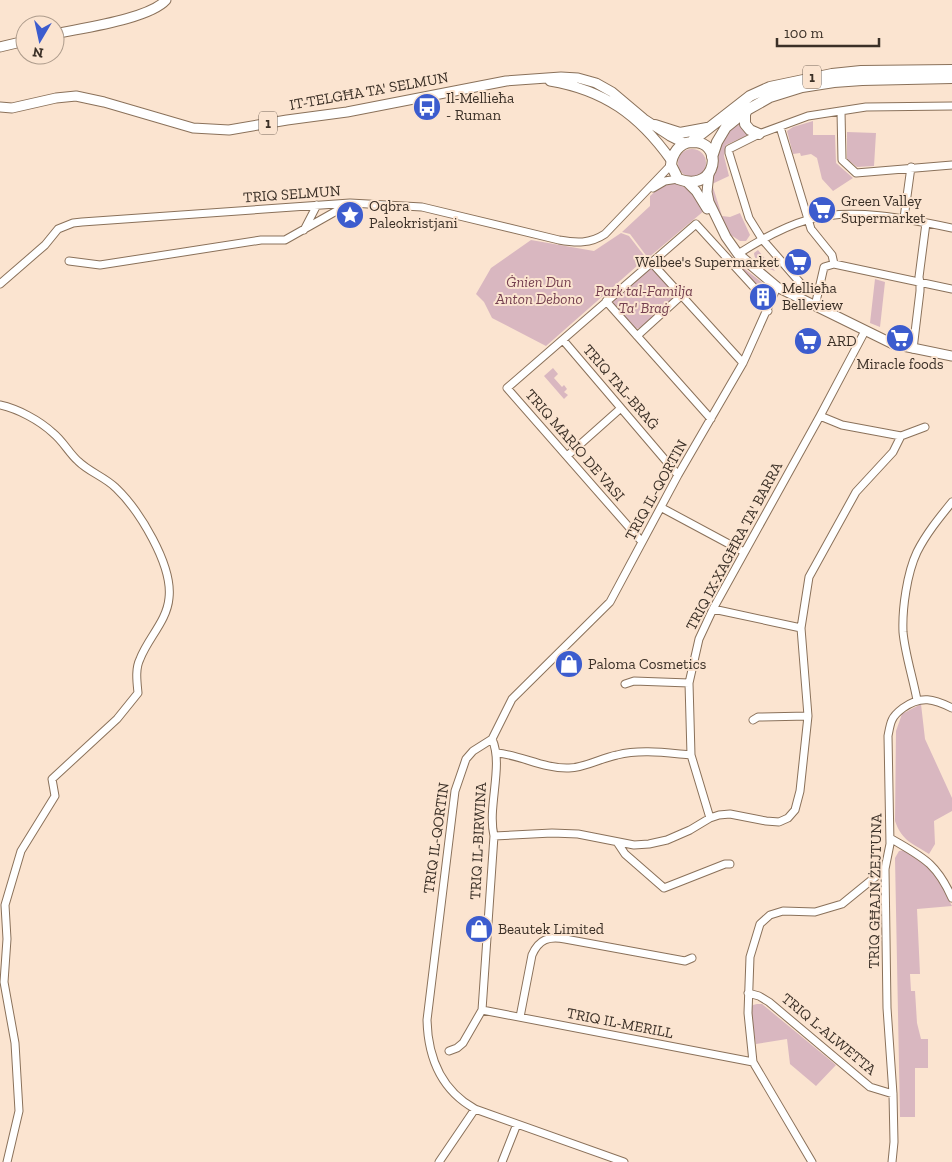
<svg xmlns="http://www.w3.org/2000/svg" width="952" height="1162" font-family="'Zilla Slab',serif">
<rect width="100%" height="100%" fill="#fbe4d0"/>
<path fill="#d9b7c0" d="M739,119L750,134L726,145L724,156L729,176L712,184L722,216L730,217L740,213L750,235L746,241H740L728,233L709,192L720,143Z
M813,121V135H835L836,163L853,178L833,191L822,179L817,158L811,154L801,156L800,153L793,154L787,131L793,127Z
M847,132L876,133L874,166L857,167L847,159Z
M678 163a14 14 0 1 1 28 0a14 14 0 1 1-28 0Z
M675,183L691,190L705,210L648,258L630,234L622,232L650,206V196L661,186Z
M621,233L629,236L646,258L546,346L492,318L484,302L476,294L491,268L531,240L594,251Z
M758,250L775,271C765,268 755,264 754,253Z
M741,266L769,288L768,299L745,273Z
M652,267L678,296L642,328L634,329L611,303Z
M875,279L885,282L880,327L870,323Z
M553,368L558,374L554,378L562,387L564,385L567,389L564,392L568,395L564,399L544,376Z
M921,704L925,739L952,798V811L934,821L935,844L929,854C912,843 902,841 895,821L896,731L902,714Z
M905,850C936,868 937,876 952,906L917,909L920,974H910L911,991H915L917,1023L921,1039H928V1068H915V1117H900L895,858L899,851Z
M757,1004H762L836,1065L816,1086L790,1064L787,1039L756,1044L750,1010L753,1005Z"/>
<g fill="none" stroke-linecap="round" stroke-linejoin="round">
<defs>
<path id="minor" d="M841,111L842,160L856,173L952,165
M780,127L811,229L832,255L834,264
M653,188L665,181L678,179
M904,218L911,167
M304,230L317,205
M738,254C760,240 783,227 807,220C850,207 909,219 952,228
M69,261L100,265L261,240H285L347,205
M651,262L743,363
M0,284L45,245L58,229L73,223L82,222L350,203L422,207L559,240C576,243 590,244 605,234L671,165
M818,292L803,286L762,239L749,218L729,153V149L759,134L808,116L866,107L952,106
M606,301L711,419
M815,306L824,267L834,264L952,289
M637,336L681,296
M563,340L678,475
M913,349L920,291V283L919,277L926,223
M0,405C18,409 39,420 53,433C63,441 69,453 78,461C89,472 105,477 116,488C139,510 173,565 169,598C167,621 148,638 140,659C135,669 137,682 138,693L117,719L52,779L55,796L21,851L5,905L7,939L4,982L15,1043L19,1111L7,1162
M820,416L842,425L901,436
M567,456L621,408
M662,508L744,552
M642,542L507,388L696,224L759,293L755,298L768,311
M713,609L801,628
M625,684L634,681L689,683
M917,700C913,678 905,654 903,632C902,609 907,573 917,552C926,534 939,518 952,502
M753,720L758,717L808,716
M497,753C521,755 544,769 569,768C585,768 601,758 617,755C641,749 667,753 691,755
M710,818L691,755L689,683L699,639L713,609L820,416L865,331
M494,836L552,833L578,834L634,845L649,844L667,840L690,830L710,818L719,815L730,814L766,821L779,822L788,818L795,810L800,791L808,716L801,628L809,577L856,492L893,452L901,436L925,427
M890,838C922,857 936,862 952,898
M617,842L625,854L664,888L725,864H730
M748,993L759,996L769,1002L870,1087L893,1094
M482,1010L753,1062
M520,1017L532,955C539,939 549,936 565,939L685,961L692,958
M449,1051L457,1048L463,1043L482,1010L494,836C487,807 504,765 492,739
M439,1162L475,1109
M502,1162L517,1124
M624,1162L475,1109C441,1090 428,1058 427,1020L455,791L466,759L473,751L492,739L512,699L610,602L678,475L743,363L777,287
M812,1162L753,1062L748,1013L750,957L760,924L770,915L783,911L815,912L842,904L885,869
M892,1162L894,1142L893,1094L887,1008L885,869L890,844L888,736C889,731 890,724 892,720C894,715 899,711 903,708C921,695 934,699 952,708"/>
<path id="major" d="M55,34C82,28 149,19 166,0
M0,47L25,41
M550,81C604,90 639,115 671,160
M0,107L12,108L56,98L76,96L104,102L193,128L229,130L287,120L347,112L506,81L561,77L578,78L596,83L612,92L644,119L670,136L684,143
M709,173L707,192L709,202L726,237L738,254L777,287L893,344L952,356
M688,183L696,191L707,209"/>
<path id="highway" d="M747,110L745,114V124L750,130L759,134
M655,125L680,133L707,128
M691,142L750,96L770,87L832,74L861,71L952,70
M691,142C695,142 699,142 703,144C722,153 713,192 678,179L671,165C672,154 679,143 691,142Z
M712,157L717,142L726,127L747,110L770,97L802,87L834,82L862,80L952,78"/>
</defs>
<use href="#minor" stroke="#8a715a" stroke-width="9"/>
<use href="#major" stroke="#8a715a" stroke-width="11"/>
<use href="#highway" stroke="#8a715a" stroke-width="12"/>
<use href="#minor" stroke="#fff" stroke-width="7"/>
<use href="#major" stroke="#fff" stroke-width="9"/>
<use href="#highway" stroke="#fff" stroke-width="10"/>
</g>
<defs>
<symbol id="bus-disc" viewBox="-11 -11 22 22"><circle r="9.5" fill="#3c5cce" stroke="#fbe4d0"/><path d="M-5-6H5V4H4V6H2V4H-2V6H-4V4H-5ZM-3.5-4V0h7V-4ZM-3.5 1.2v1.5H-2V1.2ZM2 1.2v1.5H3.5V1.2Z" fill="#fff"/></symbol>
<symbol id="supermarket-disc" viewBox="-11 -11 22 22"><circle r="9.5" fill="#3c5cce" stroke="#fbe4d0"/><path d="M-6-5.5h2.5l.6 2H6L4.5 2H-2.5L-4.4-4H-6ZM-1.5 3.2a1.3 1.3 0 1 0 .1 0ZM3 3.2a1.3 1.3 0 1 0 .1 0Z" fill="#fff"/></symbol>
<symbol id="sight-disc" viewBox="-11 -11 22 22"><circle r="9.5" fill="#3c5cce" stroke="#fbe4d0"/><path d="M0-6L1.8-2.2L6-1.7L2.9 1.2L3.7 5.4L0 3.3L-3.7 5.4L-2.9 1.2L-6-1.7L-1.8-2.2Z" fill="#fff"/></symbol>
<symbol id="building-disc" viewBox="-11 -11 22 22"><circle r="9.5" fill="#3c5cce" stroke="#fbe4d0"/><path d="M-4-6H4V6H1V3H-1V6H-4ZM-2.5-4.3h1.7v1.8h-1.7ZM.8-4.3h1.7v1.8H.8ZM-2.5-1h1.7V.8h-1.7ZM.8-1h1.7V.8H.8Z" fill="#fff"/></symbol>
<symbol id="shop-disc" viewBox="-11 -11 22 22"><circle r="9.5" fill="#3c5cce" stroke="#fbe4d0"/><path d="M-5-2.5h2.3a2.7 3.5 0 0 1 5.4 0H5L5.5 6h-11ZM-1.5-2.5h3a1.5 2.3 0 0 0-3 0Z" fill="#fff"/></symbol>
</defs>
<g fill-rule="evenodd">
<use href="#bus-disc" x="411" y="91" width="32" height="32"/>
<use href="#supermarket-disc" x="806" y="194" width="32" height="32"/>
<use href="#sight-disc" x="334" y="199" width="32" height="32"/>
<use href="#supermarket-disc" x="782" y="246" width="32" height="32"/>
<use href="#building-disc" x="747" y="281" width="32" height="32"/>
<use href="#supermarket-disc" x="884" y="322" width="32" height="32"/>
<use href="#supermarket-disc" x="792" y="325" width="32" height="32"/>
<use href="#shop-disc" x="553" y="648" width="32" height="32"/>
<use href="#shop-disc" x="463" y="913" width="32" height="32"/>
</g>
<g text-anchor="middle" stroke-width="4" stroke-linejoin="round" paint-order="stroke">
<g fill="#fbe4d0" stroke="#75665a" stroke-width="1">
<rect x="803" y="65.5" width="18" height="23" rx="4"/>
<rect x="259" y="111.5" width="18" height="23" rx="4"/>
</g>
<g font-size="14" font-weight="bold" fill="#3b3027">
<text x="812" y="82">1</text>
<text x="268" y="128">1</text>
</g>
<g font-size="15" fill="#3b3027" stroke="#fbe4d0">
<text transform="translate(369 91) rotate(-10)" y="5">IT-TELGĦA TA' SELMUN</text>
<text transform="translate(292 194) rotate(-4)" y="5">TRIQ SELMUN</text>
<text transform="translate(621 387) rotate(49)" y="5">TRIQ TAL-BRAĠ</text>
<text transform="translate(575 445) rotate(49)" y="5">TRIQ MARIO DE VASI</text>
<text transform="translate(656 490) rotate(-61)" y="5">TRIQ IL-QORTIN</text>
<text transform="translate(734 546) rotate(-62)" y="5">TRIQ IX-XAGĦRA TA' BARRA</text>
<text transform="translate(436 838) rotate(-82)" y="5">TRIQ IL-QORTIN</text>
<text transform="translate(478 841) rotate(-87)" y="5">TRIQ IL-BIRWINA</text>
<text transform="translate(875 891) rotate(-89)" y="5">TRIQ GĦAJN ŻEJTUNA</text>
<text transform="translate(620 1023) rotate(11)" y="5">TRIQ IL-MERILL</text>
<text transform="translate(829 1034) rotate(40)" y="5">TRIQ L-ALWETTA</text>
</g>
<g font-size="15" fill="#3b3027" stroke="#fbe4d0" text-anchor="start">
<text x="446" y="103">Il-Mellieħa<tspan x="446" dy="17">- Ruman</tspan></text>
<text x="841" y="206">Green Valley<tspan x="841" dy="17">Supermarket</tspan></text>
<text x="369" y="211">Oqbra<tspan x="369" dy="17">Paleokristjani</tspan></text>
<text x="779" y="267" text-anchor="end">Welbee's Supermarket</text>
<text x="782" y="293">Mellieħa<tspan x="782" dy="17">Belleview</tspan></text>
<text x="827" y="346">ARD</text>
<text x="900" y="369" text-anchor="middle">Miracle foods</text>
<text x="588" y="669">Paloma Cosmetics</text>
<text x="498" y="934">Beautek Limited</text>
</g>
<g font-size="15" font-style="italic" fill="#754050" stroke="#fbe4d0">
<text x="539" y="287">Ġnien Dun<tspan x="539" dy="17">Anton Debono</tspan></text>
<text x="644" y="296">Park tal-Familja<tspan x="644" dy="17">Ta' Braġ</tspan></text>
</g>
</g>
<g transform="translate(40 40) rotate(189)"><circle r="24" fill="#fbe4d0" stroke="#ae9c8c"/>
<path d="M0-4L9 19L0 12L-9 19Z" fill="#3c5cce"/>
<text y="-8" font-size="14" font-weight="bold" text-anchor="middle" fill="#3b3027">N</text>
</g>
<path d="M777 38v8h102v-8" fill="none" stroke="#3b3027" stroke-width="2.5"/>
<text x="784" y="38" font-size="15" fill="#3b3027" stroke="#fbe4d0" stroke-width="4" paint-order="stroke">100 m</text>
</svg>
